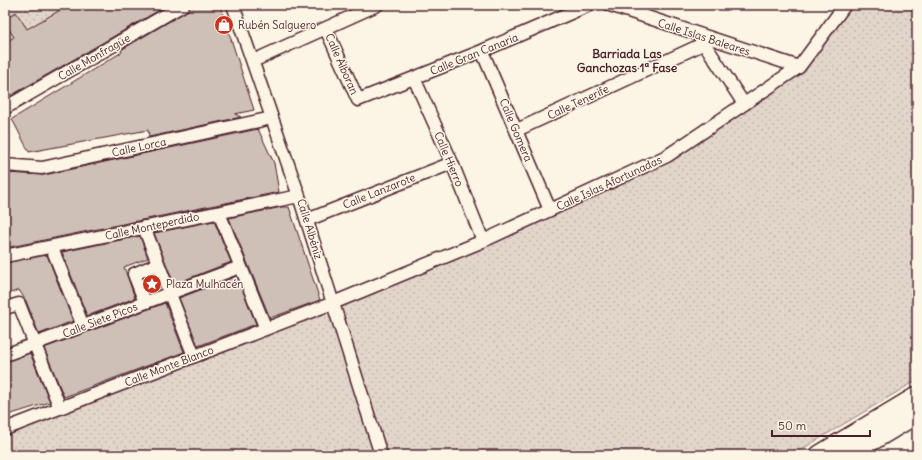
<svg xmlns="http://www.w3.org/2000/svg" width="922" height="460" font-family="Delius,sans-serif">
<defs>
<pattern id="grass-dots" width="8" height="8" patternUnits="userSpaceOnUse"><rect width="8" height="8" fill="#e2d5ca"/><path d="M2 2h.1M6 6h.1" fill="none" stroke="#c3b6ae" stroke-width="1.8" stroke-linecap="round"/></pattern>
</defs>
<rect width="100%" height="100%" fill="#fcf5e5"/>
<filter id="ink" filterUnits="userSpaceOnUse"><feTurbulence type="fractalNoise" baseFrequency=".025" numOctaves="2"/><feDisplacementMap in="SourceGraphic" scale="8" xChannelSelector="R" yChannelSelector="G"/><feConvolveMatrix kernelMatrix="1 2 1 2 8 2 1 2 1" color-interpolation-filters="sRGB"/></filter>
<g filter="url(#ink)">
<path fill="url(#grass-dots)" stroke="#967a7a" d="M5,5H69L5,43Z
M845,5H915L917,8V380L792,455H5V429L266,329L667,156L799,67Z"/>
<path fill="#cfc0b7" stroke="#4a1f2b" d="M69,5H168L5,99V43L14,37L5,23V19L16,12L27,29Z
M190,5H220L254,110L235,114L241,117L149,137L148,130L29,152L12,119L122,52L121,50L187,11Z
M258,129L274,163L279,192L5,248V173L44,175Z
M282,207H289L320,300L270,318L229,218Z
M214,221L231,262L174,284L154,233Z
M140,236L148,258L124,267L135,298L87,316L62,252Z
M47,255L73,321L39,334L26,301L19,290L5,295V263Z
M237,276L256,324L198,346L179,298Z
M165,303L184,352L64,397L44,348Z
M30,353L50,402L5,416V362Z"/>
<g fill="none" stroke-linecap="round" stroke-linejoin="round">
<defs>
<path id="minor" d="M233,5L299,196L381,455
M610,5L799,67
M326,29L358,100L482,51L589,5
M700,37L744,104
M482,51L550,210
M253,61L377,5
M414,78L452,163L483,241
M5,108L183,5
M517,130L705,43
M5,165L42,168L272,118
M219,213L266,329
M307,220L452,163
M144,227L194,356
M52,248L83,326
M5,256L299,196
M145,302L134,274L158,264
M5,308L19,304L60,408
M5,355L240,267
M5,429L333,303L483,241L667,156L799,67L845,5"/>
<path id="primary" d="M819,455L917,396
M849,455L917,414"/>
</defs>
<use href="#minor" stroke="#4a1f2b" stroke-width="15"/>
<use href="#primary" stroke="#4a1f2b" stroke-width="21"/>
<use href="#minor" stroke="#fcf5e5" stroke-width="12"/>
<use href="#primary" stroke="#fcf5e5" stroke-width="18"/>
</g>
</g>
<defs>
<symbol id="shop-disc" viewBox="-11 -11 22 22"><circle r="9.5" fill="#c8321e" stroke="#fcf5e5"/><path d="M-5-2.5h2.3a2.7 3.5 0 0 1 5.4 0H5L5.5 6h-11ZM-1.5-2.5h3a1.5 2.3 0 0 0-3 0Z" fill="#fff"/></symbol>
<symbol id="sight-disc" viewBox="-11 -11 22 22"><circle r="9.5" fill="#c8321e" stroke="#fcf5e5"/><path d="M0-6L1.8-2.2L6-1.7L2.9 1.2L3.7 5.4L0 3.3L-3.7 5.4L-2.9 1.2L-6-1.7L-1.8-2.2Z" fill="#fff"/></symbol>
</defs>
<g fill-rule="evenodd">
<use href="#shop-disc" x="213" y="14" width="22" height="22"/>
<use href="#sight-disc" x="141" y="273" width="22" height="22"/>
</g>
<g text-anchor="middle" stroke-width="3" stroke-linejoin="round" paint-order="stroke">
<g font-size="11" fill="#4a1f2b" stroke="#fcf5e5" text-anchor="start">
<text x="238" y="29">Rubén Salguero</text>
<text x="166" y="288">Plaza Mulhacén</text>
</g>
<g font-size="11" fill="#4a1f2b" stroke="#fcf5e5">
<text transform="translate(704 37) rotate(18)" y="4">Calle Islas Baleares</text>
<text transform="translate(474 54) rotate(-22)" y="4">Calle Gran Canaria</text>
<text transform="translate(94 57) rotate(-30)" y="4">Calle Monfragüe</text>
<text transform="translate(342 64) rotate(66)" y="4">Calle Alboran</text>
<text transform="translate(578 102) rotate(-25)" y="4">Calle Tenerife</text>
<text transform="translate(516 130) rotate(67)" y="4">Calle Gomera</text>
<text transform="translate(139 147) rotate(-12)" y="4">Calle Lorca</text>
<text transform="translate(449 159) rotate(67)" y="4">Calle Hierro</text>
<text transform="translate(609 183) rotate(-25)" y="4">Calle Islas Afortunadas</text>
<text transform="translate(379 191) rotate(-22)" y="4">Calle Lanzarote</text>
<text transform="translate(152 226) rotate(-12)" y="4">Calle Monteperdido</text>
<text transform="translate(310 229) rotate(73)" y="4">Calle Albéniz</text>
<text transform="translate(100 320) rotate(-21)" y="4">Calle Siete Picos</text>
<text transform="translate(169 366) rotate(-21)" y="4">Calle Monte Blanco</text>
</g>
<g font-size="12" font-weight="bold" fill="#4a1f2b" stroke="#fcf5e5">
<text x="627" y="58">Barriada Las<tspan x="627" dy="14">Ganchozas 1ª Fase</tspan></text>
</g>
</g>
<rect width="922" height="460" fill="none" stroke="#fcf5e5" stroke-width="20"/>
<rect x="10" y="10" width="902" height="440" fill="none" stroke="#4a1f2b" stroke-width="1.5" filter="url(#ink)"/>
<path d="M772 430v6h98v-6" fill="none" stroke="#4a1f2b" stroke-width="2"/>
<text x="778" y="430" font-size="12" fill="#4a1f2b" stroke="#fcf5e5" stroke-width="3" paint-order="stroke">50 m</text>
</svg>
